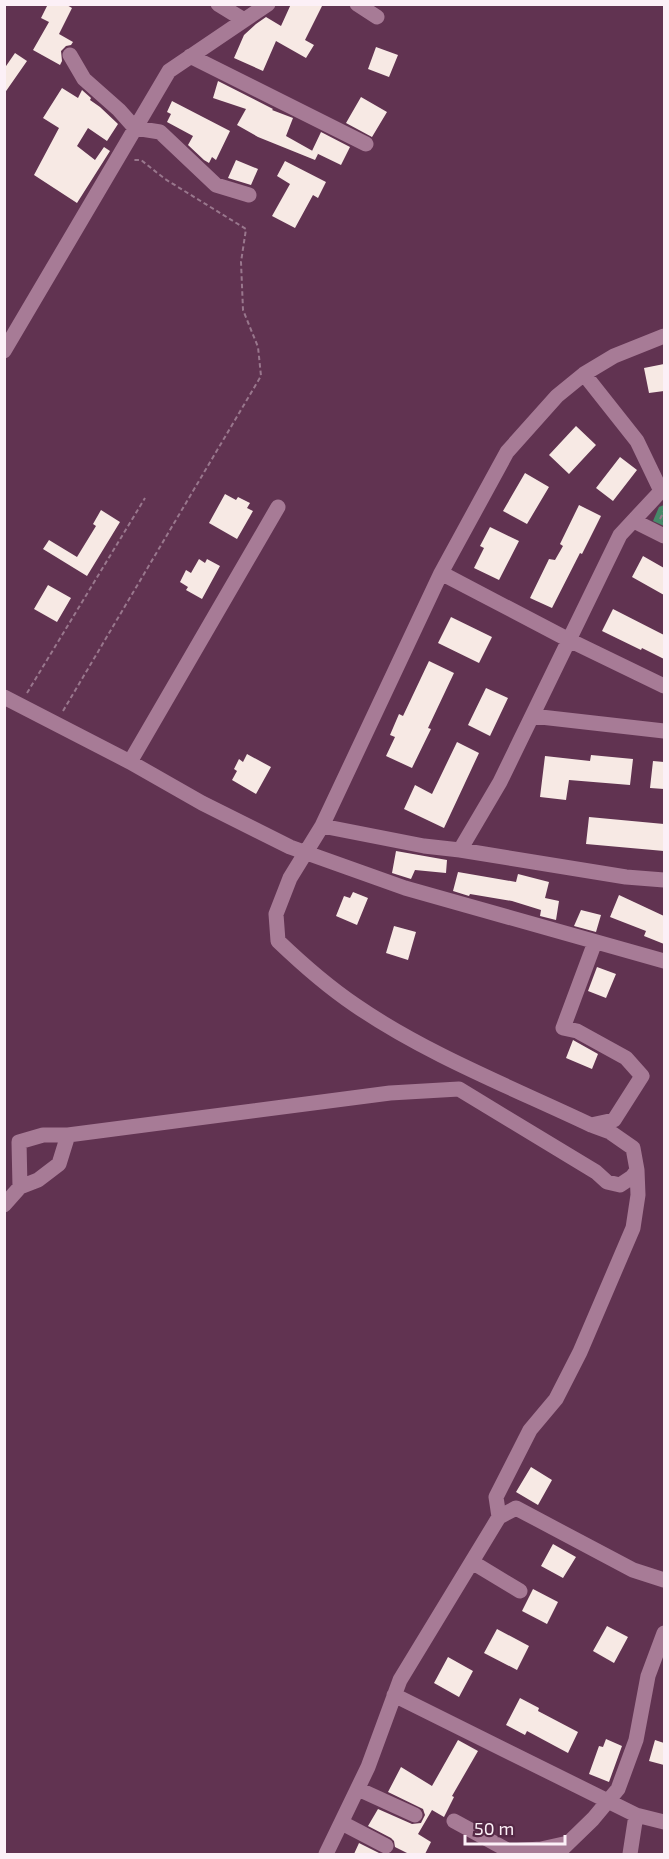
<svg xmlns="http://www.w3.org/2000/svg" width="669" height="1859" font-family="'Exo 2',sans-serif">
<defs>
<pattern id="forest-crowns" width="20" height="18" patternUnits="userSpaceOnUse" patternTransform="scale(1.5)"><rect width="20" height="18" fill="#468969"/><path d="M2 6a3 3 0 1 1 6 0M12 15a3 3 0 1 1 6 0" fill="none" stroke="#486f5d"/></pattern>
</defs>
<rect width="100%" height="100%" fill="#613351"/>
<path fill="url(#forest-crowns)" d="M664,505V526L653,521L659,507Z"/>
<path fill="#f7e9e4" d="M48,4H65L72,8L59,34L73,42L71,45L66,46L61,51L62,61L60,65L33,50L49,22L41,18Z
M291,4H323L305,40L314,45L306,58L276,41L263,71L234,58L244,35L256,24L266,17L281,26Z
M376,47L398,55L389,77L368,69Z
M15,53L27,61L4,94V69Z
M218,81L273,109L272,110L293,118L286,136L318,154L315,160L258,137L237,125L246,109L213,98Z
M62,88L78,98L82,90L91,98L90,100L100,107L118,124L107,141L88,128L77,146L95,160L104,147L110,151L77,203L34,175L59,128L43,118Z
M361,97L387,112L372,137L346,123Z
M172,101L230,131L216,160L212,157L209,163L204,160L188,145L193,136L167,122L171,114L167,112Z
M321,132L350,147L341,165L312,151Z
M236,160L258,169L251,185L228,178Z
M285,161L326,182L318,198L313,195L295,228L272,216L290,184L277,176Z
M664,364V391L649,393L644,368Z
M576,426L596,445L569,474L549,455Z
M620,457L637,470L613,501L596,488Z
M525,473L549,487L527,524L503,511Z
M225,494L236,500L238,497L250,503L247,508L253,511L237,539L209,523Z
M579,505L601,516L582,554L580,553L552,608L530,598L549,559L555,560L563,546L560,544Z
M101,510L120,522L87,576L43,549L49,540L77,557L96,526L93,524Z
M490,527L519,541L499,580L474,568L484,548L480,546Z
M643,556L664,568V595L632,577Z
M199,559L205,563L207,559L220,566L202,599L186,590L188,587L180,582L186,570L191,573Z
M48,585L71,598L57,622L34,609Z
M613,609L664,635V659L642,648L641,650L602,631Z
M451,617L492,637L479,663L438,643Z
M429,661L454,673L428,728L431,729L412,768L386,756L395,737L390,735L399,714L403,716Z
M486,688L508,698L490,736L468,725Z
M457,742L479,753L444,828L404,809L415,785L432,794Z
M247,754L271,767L256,794L232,780L237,771L234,769L239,759L243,762Z
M591,755L633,759L630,785L569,780L566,800L540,797L545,756L590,761Z
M653,761L664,762V789L650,788Z
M589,817L664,824V851L586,844Z
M396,851L447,860L446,873L415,870L411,879L392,873Z
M458,872L516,882L518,874L549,882L545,898L559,901L556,920L540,916L541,910L512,901L470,894L469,896L453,891Z
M353,892L368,898L357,925L336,916L344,896L350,898Z
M619,895L664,916V944L644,936L646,931L610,917Z
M581,910L601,915L596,932L574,926Z
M394,926L416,932L408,960L386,953Z
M597,967L616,974L606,998L588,991Z
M573,1040L598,1054L592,1069L566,1058Z
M531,1467L552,1480L538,1505L516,1492Z
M553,1544L576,1557L563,1578L541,1566Z
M533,1589L558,1602L547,1624L522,1611Z
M607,1626L628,1637L614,1663L593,1651Z
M497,1629L529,1646L517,1670L484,1653Z
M448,1657L473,1671L459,1697L434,1683Z
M520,1698L539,1708L538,1711L578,1732L568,1753L527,1731L525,1735L506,1725Z
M606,1739L622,1746L609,1782L589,1774L599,1746L603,1747Z
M458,1740L478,1751L452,1796L454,1797L444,1817L432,1810L418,1834L431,1842L425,1854H409L395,1847L394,1841L391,1838L368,1826L378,1809L412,1824L421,1823L425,1815L423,1809L388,1792L401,1767L432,1786Z
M655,1740L664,1743V1765L649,1761Z
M359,1843L381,1854H354Z"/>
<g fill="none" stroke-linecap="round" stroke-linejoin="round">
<path stroke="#99778d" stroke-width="2" stroke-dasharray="4.5 3" stroke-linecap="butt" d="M660,519L664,511
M27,693L145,498
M63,711L261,376L258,347L243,310L241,262L246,229L165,179L141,160H133"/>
<path stroke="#a77b96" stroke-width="15" d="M218,4L244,20
M357,4L377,17
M70,55L84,79L119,110L135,128L160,132L216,185L249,195
M190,56L366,144
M4,351L169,71L268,4
M584,374L637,441L661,491
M634,521L664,536
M441,573L569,640L664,686
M4,697L130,762L202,803L290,847L405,888L664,961
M532,716L664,731
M130,762L278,507
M322,826L424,846L460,850L626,877L664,880
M460,850L500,782L620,535L661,491L664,490
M591,1125L614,1120L642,1076L626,1058L577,1031L563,1028L595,942
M20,1187L38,1180L59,1164L68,1135L390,1093L459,1089L596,1172L607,1182L620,1185L632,1177L637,1170L633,1148L610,1132L591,1125C513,1088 426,1054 355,1005C327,986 302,964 278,941L276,914L290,878L322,826L441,573L507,452L557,396L584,374L614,356L664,336
M4,1205L20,1187L19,1142L43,1135H68
M499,1517L496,1497L530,1430L556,1399L580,1352L633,1228L638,1195L637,1170
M472,1562L520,1591
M394,1695L636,1815L664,1822
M358,1789L415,1815
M454,1821L509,1851L541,1849L568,1843
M342,1823L386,1846
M326,1854L368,1767L400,1680L499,1517L516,1508L633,1570L664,1580
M557,1854L593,1819L618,1789L636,1740L648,1676L664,1633
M630,1854L636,1815"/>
</g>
<rect width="669" height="1859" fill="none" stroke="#fcf0f7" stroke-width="12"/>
<path d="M465 1835v9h100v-9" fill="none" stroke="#fcf0f7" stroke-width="3"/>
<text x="474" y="1835" font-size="18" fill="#fcf0f7" stroke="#552946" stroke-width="4.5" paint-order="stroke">50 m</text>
</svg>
